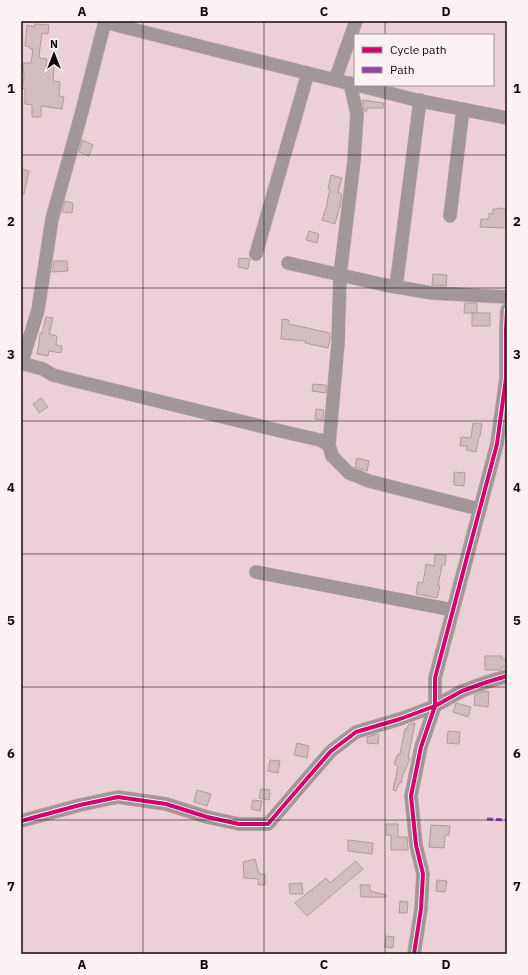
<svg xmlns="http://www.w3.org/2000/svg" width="528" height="975" font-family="'IBM Plex Sans',sans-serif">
<rect width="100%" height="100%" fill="#ebd0d7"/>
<path fill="#d1bcbe" stroke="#af9a9d" d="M35,24L49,25L48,34L42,33L39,56L40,58L47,59L46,66H54L53,81L60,82L59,96L64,97L62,109L41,106V117H32V105L25,104V89L22,88L24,77L23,63H31L33,49H30V47L25,46L27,25L34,27Z
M362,100L384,103L383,108H367V111H364Z
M82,140L93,145L89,156L79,152Z
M21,169L29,171L24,194H21Z
M331,175L342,178L338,192L342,194L340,206L335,224L322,220L328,202H327L330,189H328Z
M65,201L73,203L72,213L62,212Z
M498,208L507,209V228L480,227L481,219H489V213L493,214V209H498Z
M309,231L319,234L317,243L306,240Z
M239,258L250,259L248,269L238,267Z
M54,261H67L68,271L52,272Z
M433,274L447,275L446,286L432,285Z
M465,303H477V313H490V326H472V313H476H464Z
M46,317L53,318L49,334L57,336L56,345L62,346L61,353L49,351L48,356L37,354L39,344L40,333H42Z
M282,319L289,320V324L330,333V339L328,348L305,343L306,341L281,339Z
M313,384L326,385V393L312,391Z
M41,398L48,407L39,413L33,404Z
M316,409L324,410L323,420L315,419Z
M473,423L482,424L480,436H479L476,452L466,450L467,446H460L461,437L471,438Z
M357,458L369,461L367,471L355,467Z
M454,472L465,473L464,486L454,485Z
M435,554L446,555L445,565H442L438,586H440L437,598L416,594L418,582L423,583L426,564L434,566Z
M485,656H502V659H507V667H502V669L501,670H485Z
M485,691L489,692L488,707L474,705L475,695Z
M456,703L471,707L468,717L453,712Z
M413,723H415L408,758L410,759L403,775L401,783L400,782L396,791L393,790L398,766L394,764L398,754H400L405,729H407L408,725Z
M448,731L460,732L459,744L447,743Z
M376,734L379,735L378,744L367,743V737Z
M297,743L309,746L307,758L294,755Z
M270,760L280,761L278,773L268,771Z
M261,789L270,790L269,800L259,798Z
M197,790L211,794L207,806L194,802Z
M253,800L262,801L260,811L251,809Z
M386,824H398V837H407L408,850H391V835H386Z
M431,825L450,826L449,835L445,836L444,848L429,847Z
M348,840L373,843L372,854L348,851Z
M255,859L259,874H265V885H258V879L244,878L243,862Z
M356,861L363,869L307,916L295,903L326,878L330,883Z
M437,880L447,881L445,892L436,891Z
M302,883L303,894H290L289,884Z
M360,885H370V891L386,895V897H361Z
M400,901L408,902L407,913H399Z
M386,936L394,937L393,948L385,947Z"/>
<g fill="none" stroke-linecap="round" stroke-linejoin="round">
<defs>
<path id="minor" d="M104,22L199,46L355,85
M335,80L356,21
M350,83L357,114L354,161L340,275L338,343L329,445L332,456L349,473L369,481L443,500L479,509
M357,85L416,100L507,118
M450,216L463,109
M256,254L308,73
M288,263L385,285L432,293L507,297
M396,287L420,100
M21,363L43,369L53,375L72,380L289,433L320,440L329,445
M21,365L38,310L52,219L81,115L105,21
M256,572L453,610
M21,821L80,805L118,797L166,804L207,817L239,824H268L298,789L331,751L356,732L400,719L435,706L462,691L484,683L507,676
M414,954L421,909L423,874L416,845L411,796L421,747L435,706V678L497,444L506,378V330L507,310"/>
</defs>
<use href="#minor" stroke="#c2aeb3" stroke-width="14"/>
<use href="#minor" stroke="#a19799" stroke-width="13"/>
<path stroke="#8e44ad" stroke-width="3" stroke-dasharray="6 3" stroke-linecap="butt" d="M487,819L507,820"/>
<defs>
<path id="cycleway" d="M21,821L80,805L118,797L166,804L207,817L239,824H268L298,789L331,751L356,732L400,719L435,706L462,691L484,683L507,676
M414,954L421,909L423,874L416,845L411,796L421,747L435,706V678L497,444L506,378V330L507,310"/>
</defs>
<use href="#cycleway" stroke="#fcf2f4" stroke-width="6"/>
<use href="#cycleway" stroke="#d6006c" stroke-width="4"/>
</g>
<path fill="none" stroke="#15060a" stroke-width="1" stroke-opacity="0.55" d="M143,21V954M264,21V954M385,21V35M385,85V954M21,155H507M21,288H507M21,421H507M21,554H507M21,687H507M21,820H507"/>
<rect width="528" height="975" fill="none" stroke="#fcf2f4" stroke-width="44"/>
<rect x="354" y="34" width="140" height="52" fill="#fcf2f4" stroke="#a09496"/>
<rect x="362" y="47" width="20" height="6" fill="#d6006c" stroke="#a09496"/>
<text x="390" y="54" font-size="12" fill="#15060a">Cycle path</text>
<rect x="362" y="67" width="20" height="6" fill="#8e44ad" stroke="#a09496"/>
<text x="390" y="74" font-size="12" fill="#15060a">Path</text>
<g transform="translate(54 54)" stroke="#fcf2f4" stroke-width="3" paint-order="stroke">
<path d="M0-3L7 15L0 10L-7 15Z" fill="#15060a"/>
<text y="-6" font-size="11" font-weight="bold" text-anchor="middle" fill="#15060a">N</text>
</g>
<rect x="22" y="22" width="484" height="931" fill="none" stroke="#15060a" stroke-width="1.5"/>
<g font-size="13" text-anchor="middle" font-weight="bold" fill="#15060a">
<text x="82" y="16">A</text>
<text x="204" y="16">B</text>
<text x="324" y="16">C</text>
<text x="446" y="16">D</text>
<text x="11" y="93">1</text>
<text x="517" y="93">1</text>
<text x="11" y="226">2</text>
<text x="517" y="226">2</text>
<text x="11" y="359">3</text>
<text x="517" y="359">3</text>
<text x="11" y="492">4</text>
<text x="517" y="492">4</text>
<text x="11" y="625">5</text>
<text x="517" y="625">5</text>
<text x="11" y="758">6</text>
<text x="517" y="758">6</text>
<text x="11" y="891">7</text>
<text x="517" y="891">7</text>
<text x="82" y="969">A</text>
<text x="204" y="969">B</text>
<text x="324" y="969">C</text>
<text x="446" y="969">D</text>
</g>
</svg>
